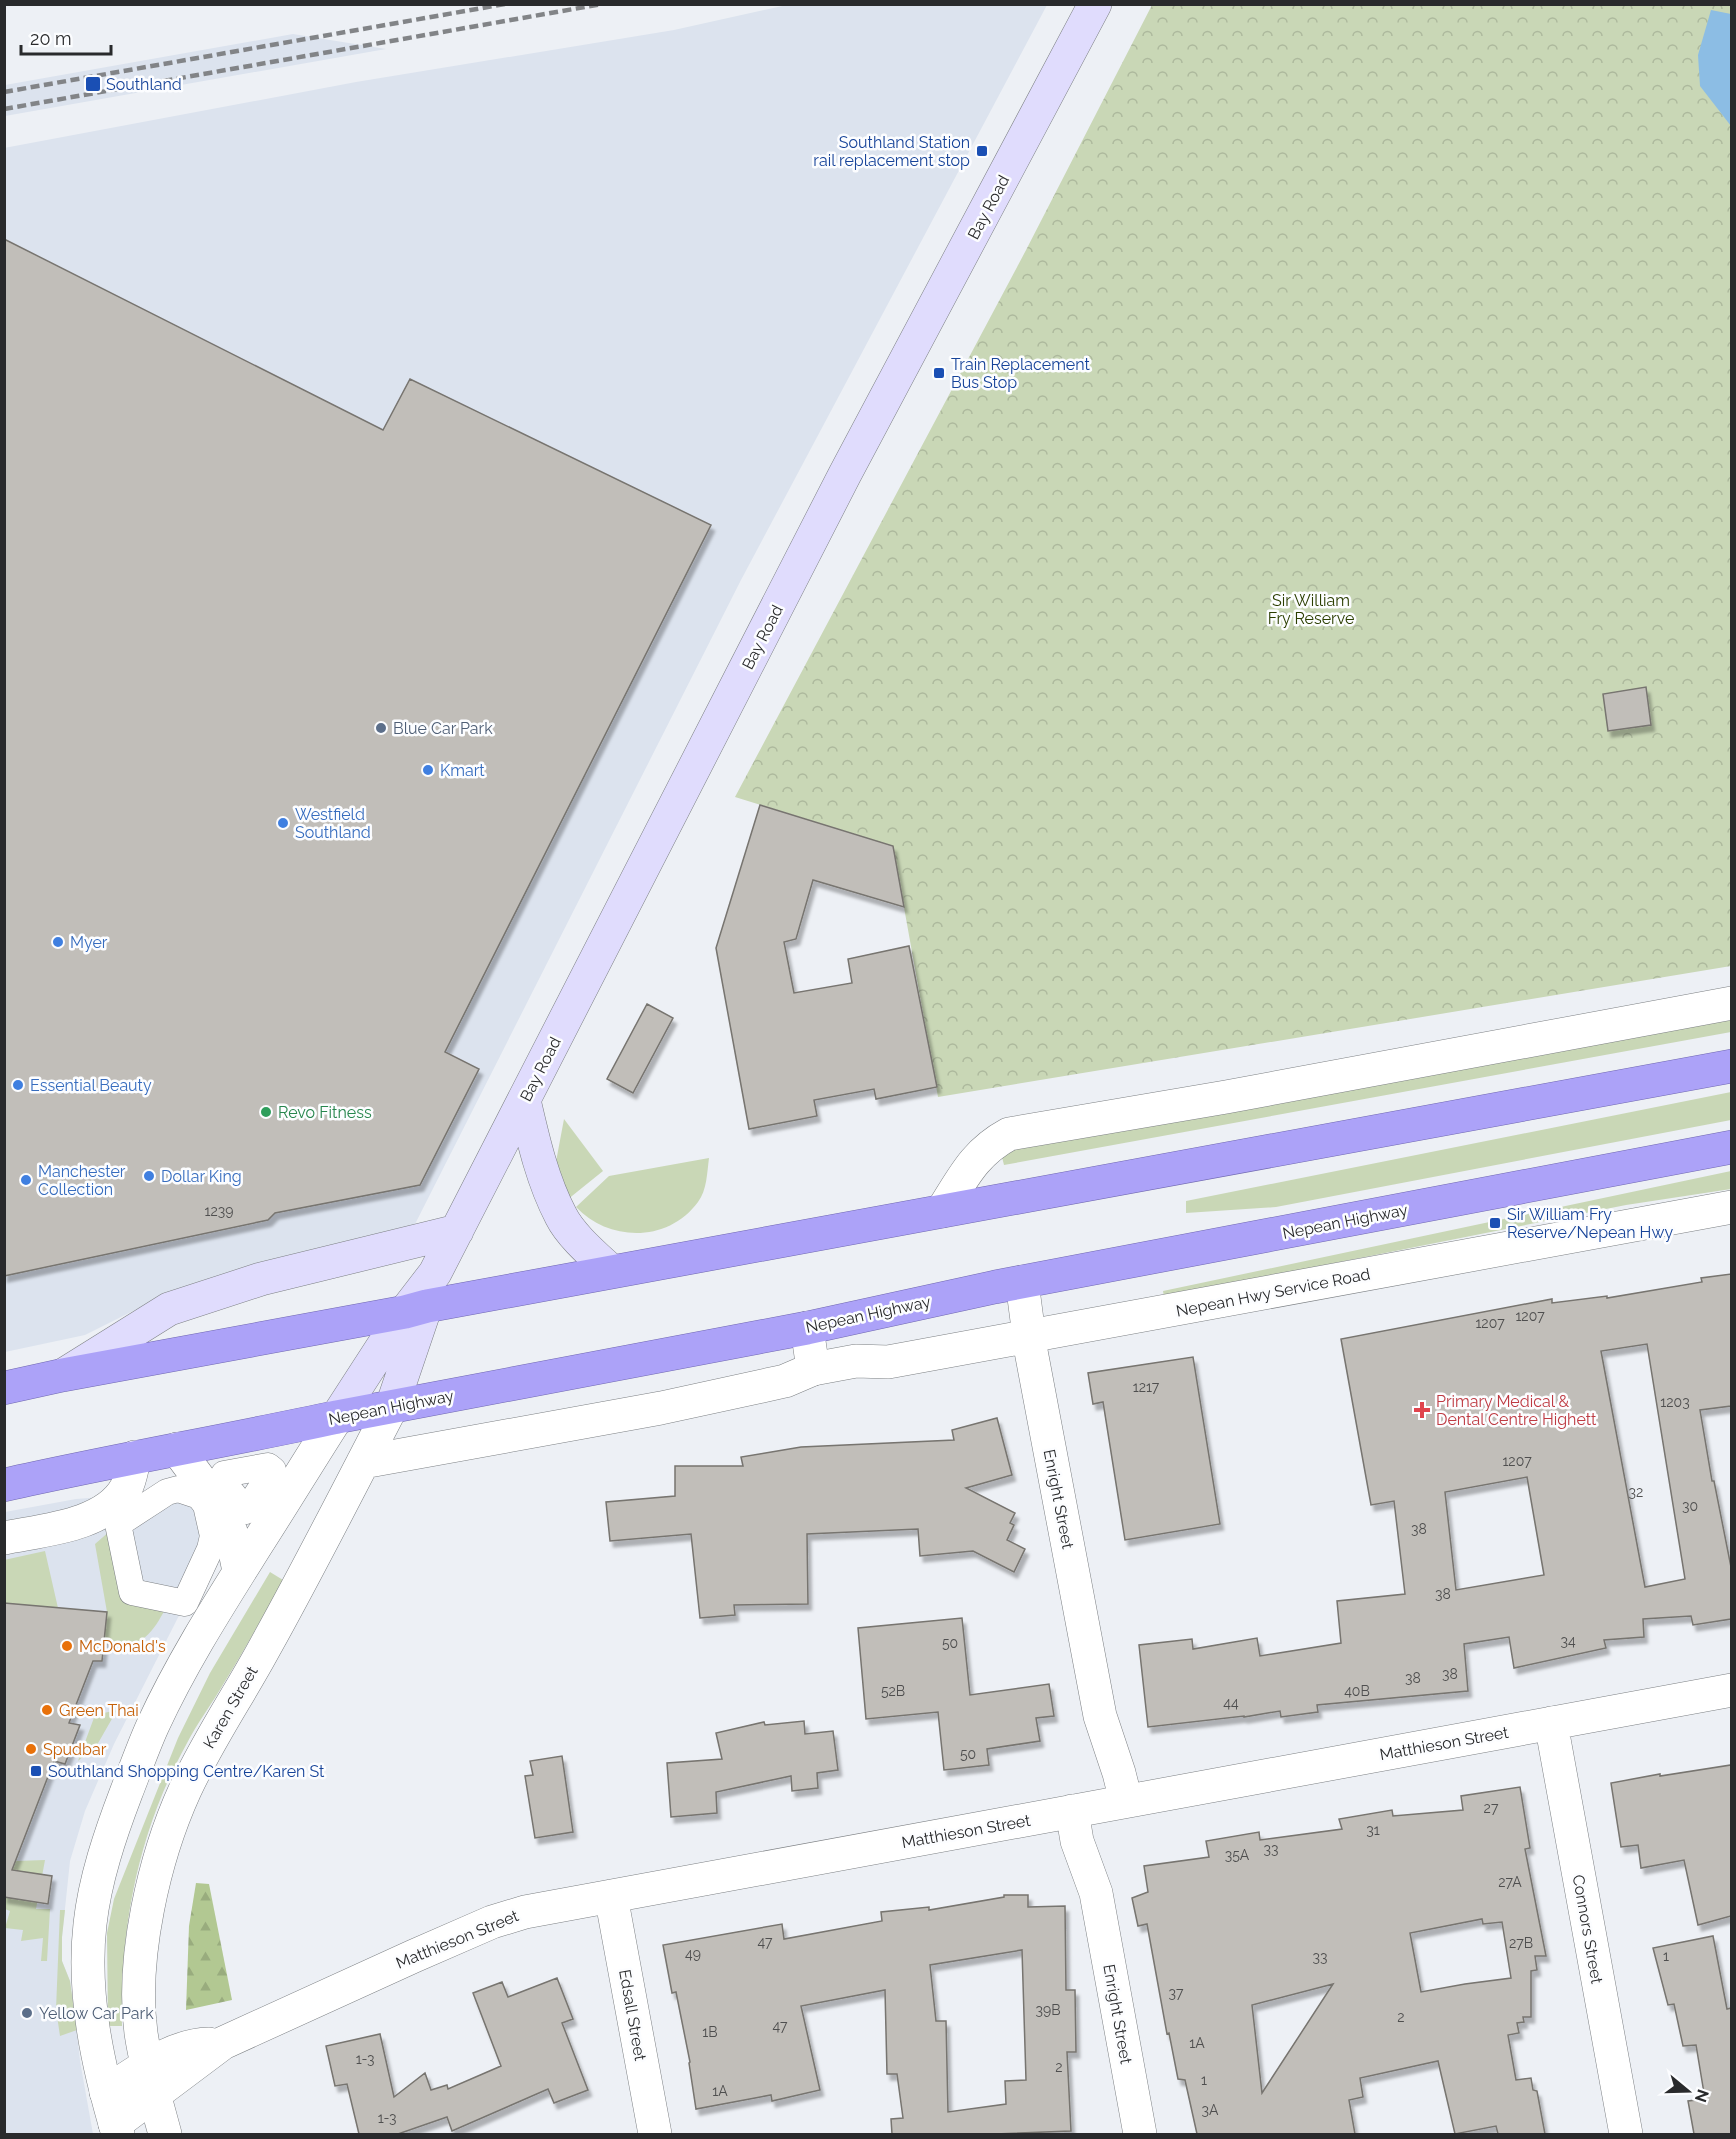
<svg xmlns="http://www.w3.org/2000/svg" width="1736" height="2139" font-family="Raleway,sans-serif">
<defs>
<pattern id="forest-firs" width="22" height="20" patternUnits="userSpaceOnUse" patternTransform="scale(1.5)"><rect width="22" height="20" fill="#b2c892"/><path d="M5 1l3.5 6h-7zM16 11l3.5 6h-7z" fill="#99ac7e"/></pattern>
<pattern id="park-crowns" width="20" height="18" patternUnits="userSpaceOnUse" patternTransform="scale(1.5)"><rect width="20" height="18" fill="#c9d7b6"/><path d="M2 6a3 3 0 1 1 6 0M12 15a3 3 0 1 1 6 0" fill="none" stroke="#adb99d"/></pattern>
<filter id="shadow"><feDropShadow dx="3.5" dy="6" stdDeviation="1.5" flood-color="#0004"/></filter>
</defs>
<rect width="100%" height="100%" fill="#edf0f5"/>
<path fill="#dce3ee" d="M787,5H1047L741,580L411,1232L155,1300L85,1335L5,1352L4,148L356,82L674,30Z
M293,34L386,49L5,116V85Z
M167,1492L206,1505L199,1576L114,1744L85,1811L70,1861L62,1937V1961L70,1981L74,2005L80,2061L93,2134H5V1512L76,1499Z"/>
<path fill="#c9d7b6" d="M1731,1014V1032L1004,1165L1001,1153L1024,1144Z
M1731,1092V1120L1276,1207L1186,1213V1201Z
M564,1119L603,1171L567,1200L555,1167Z
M709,1158C707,1173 707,1190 698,1202C668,1243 609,1242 576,1207L609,1176Z
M1731,1171V1189L1626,1205L1164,1297L1163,1291Z
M118,1524L132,1592L170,1600C161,1617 150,1642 128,1645C120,1646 111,1644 103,1644L107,1612L95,1544Z
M45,1551L58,1608L5,1603L4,1560Z
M270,1572L283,1580C264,1615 245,1649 224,1683C212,1704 197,1723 186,1745C138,1832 120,1927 122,2026H108L107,1933L114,1899L178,1738L210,1673Z
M117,1710L97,1745L78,1761L95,1715Z
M45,1860L36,1909H50L47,1961H41L43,1938L21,1941L23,1930L5,1928L10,1911L5,1909L4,1890L16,1861Z
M60,1910H65L62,1937V1961L70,1981L77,2030L60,2036L56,2009Z"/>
<path fill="url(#forest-firs)" d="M196,1883L209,1884L232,2000L186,2010L189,1926Z"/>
<path fill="url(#park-crowns)" d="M1152,5H1731V966L938,1097L893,846L735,797L1025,252Z"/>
<path fill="#8cbde4" d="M1711,10L1731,14V126L1700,86L1698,55Z"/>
<path fill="#c1beb9" stroke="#77746f" stroke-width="1.5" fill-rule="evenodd" filter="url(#shadow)" d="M4,239L383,430L410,379L711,525L445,1052L479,1069L420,1185L275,1213L268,1220L4,1276Z
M1646,687L1651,725L1608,731L1603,694Z
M760,805L893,846L904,907L813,880L796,939L784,942L794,993L852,983L848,959L909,946L937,1087L876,1099L874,1089L814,1100L817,1116L749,1129L716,948Z
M647,1004L673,1018L633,1093L607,1079Z
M1731,1274V1406L1700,1410L1712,1481H1714L1731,1567V1619L1693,1625L1691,1616L1643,1619L1644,1637L1604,1640L1606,1648L1514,1668L1509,1637L1464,1644L1468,1691L1317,1705L1318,1712L1281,1717L1280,1711L1244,1717V1716L1148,1727L1139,1645L1192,1639L1193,1649L1257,1638L1260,1656L1341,1643L1337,1601L1405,1594L1394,1501L1371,1505L1341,1339L1552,1299V1303L1607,1296V1298L1702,1282L1701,1278ZM1647,1344L1685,1579L1645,1587L1601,1351ZM1527,1477L1544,1575L1456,1590L1445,1492Z
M1193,1357L1220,1524L1125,1540L1103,1402L1093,1404L1088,1373Z
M997,1418L1012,1475L966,1488L1015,1513L1010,1523L1014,1525L1007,1540L1025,1549L1014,1572L973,1551L920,1556L918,1529L807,1534L808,1604L734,1605L735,1615L700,1618L691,1534L610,1541L606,1502L675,1496V1466H743L741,1457L801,1447L954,1440L952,1430Z
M4,1603L107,1612L102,1661H93L69,1723L80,1725L65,1764L54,1761L12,1870L52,1876L48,1904L4,1897Z
M962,1618L970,1695L1049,1684L1054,1716L1036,1718L1040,1741L987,1749L989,1765L944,1770L938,1712L866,1719L858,1628Z
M804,1721L805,1734L833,1731L838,1770L817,1773L818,1788L792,1791L791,1776L716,1792L717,1813L671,1817L667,1763L722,1759L716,1733L764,1722L765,1725Z
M562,1756L573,1832L535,1838L525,1776L533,1775L530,1761Z
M1731,1765V1916L1698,1925L1684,1860L1641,1868L1638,1845L1621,1847L1611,1783L1660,1774V1776Z
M1520,1787L1530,1848L1525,1849L1546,1956H1535L1537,1970L1531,1971V2017H1523L1524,2022L1517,2023L1519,2033L1508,2035L1516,2080L1531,2078L1533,2090L1537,2091L1545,2134H1498L1496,2126L1455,2134L1438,2061L1360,2078L1363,2097L1349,2100L1355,2134H1197L1185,2080L1178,2079L1169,2033L1167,2034L1147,1924L1138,1926L1132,1898L1148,1892L1144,1866L1209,1857L1206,1841L1259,1832L1260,1840L1342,1829L1339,1819L1392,1810L1393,1816L1463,1810L1461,1796ZM1482,1919L1483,1924L1502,1922L1511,1978L1465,1984L1421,1992L1410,1933ZM1333,1984L1262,2093L1252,2005Z
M1004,1895H1028V1907L1065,1906L1066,1990H1075L1076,2052H1067L1071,2131L995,2134H892L891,2119L903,2118L897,2074H887L885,1990L801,2006L820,2090L772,2101L771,2095L696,2109L689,2063L690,2062L676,1992L672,1993L663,1945L782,1924L784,1939L882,1921L881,1912L929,1907V1910L1004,1897ZM1022,1950L1026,2080L1005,2081L1006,2104L948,2112L946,2021H936L930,1965Z
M1713,1936L1727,2009L1731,2008V2134H1694L1688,2101L1705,2099L1696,2045L1683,2046L1674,2004L1668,2005L1653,1948Z
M557,1978L573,2019L562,2023L588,2090L554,2103L548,2089L452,2131L447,2117L398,2134H359L347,2084L335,2086L326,2046L380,2034L394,2097L425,2073L431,2090L447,2085L448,2089L501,2066L473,1993L502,1982L508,1997Z"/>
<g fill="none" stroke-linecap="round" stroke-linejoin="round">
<defs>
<path id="pedestrian" d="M268,1466L273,1470L246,1511L221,1479L224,1474Z
M178,1489L199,1496L206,1505L213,1536L210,1549L185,1603L132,1592L118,1524L167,1492Z"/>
<path id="minor" d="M942,1211C963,1178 974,1153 1009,1134L1226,1097L1732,1003
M1022,1282L1031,1351L1100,1716L1119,1773L1126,1801
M813,1369L856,1361L888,1362L1732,1207
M4,1538C43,1530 105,1526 126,1488C131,1479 132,1466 135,1457
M1551,1723L1626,2134
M1072,1811L1077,1841L1096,1893L1140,2134
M611,1896L655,2134
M106,2092C137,2072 171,2045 209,2044
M115,2124L223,2043L414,1956L492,1922L525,1912L1732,1690"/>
<path id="tertiary" d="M177,1449L218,1504L231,1532L239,1571
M363,1462L661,1408L785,1381L813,1369L807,1328
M118,2134C98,2067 82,1995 90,1924C95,1879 110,1835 126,1793C135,1770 143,1747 153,1725C182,1662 220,1603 257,1544C284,1502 310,1459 337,1417
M165,2134C156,2101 146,2067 141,2033C131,1958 154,1858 185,1790C208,1740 239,1695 265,1647C309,1568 350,1487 392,1406"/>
<path id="secondary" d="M524,1100C533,1139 542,1180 561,1216C571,1236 595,1256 611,1271
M65,1374L169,1309L261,1279L457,1231
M392,1406L430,1294
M337,1417L405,1312L435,1273L845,474L1095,4"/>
<path id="trunk" d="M4,1388L63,1375L405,1312L427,1306L1732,1066
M4,1485C115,1460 226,1441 337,1417L807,1328L995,1287L1732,1147"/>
</defs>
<use href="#pedestrian" stroke="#7d8084" stroke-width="27"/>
<use href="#minor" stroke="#7d8084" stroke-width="34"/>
<use href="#tertiary" stroke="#7d8084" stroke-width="34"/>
<use href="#secondary" stroke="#7d8084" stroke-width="34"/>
<use href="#trunk" stroke="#7068b0" stroke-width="34"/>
<use href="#pedestrian" stroke="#fff" stroke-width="26"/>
<use href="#minor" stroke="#fff" stroke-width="33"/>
<use href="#tertiary" stroke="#fff" stroke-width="33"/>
<use href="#secondary" stroke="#e0dcfd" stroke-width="33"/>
<use href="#trunk" stroke="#aca2f8" stroke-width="33"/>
<path stroke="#828487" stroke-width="4.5" stroke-dasharray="9 4.5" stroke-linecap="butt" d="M4,92L505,4
M4,109L602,4"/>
</g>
<g fill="#1a4fb4" stroke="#fcfdff" stroke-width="2">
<rect x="85" y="76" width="16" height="16" rx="3"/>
<rect x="976" y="145" width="12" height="12" rx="3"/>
<rect x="933" y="367" width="12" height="12" rx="3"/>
<rect x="1489" y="1217" width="12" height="12" rx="3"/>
<rect x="30" y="1765" width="12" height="12" rx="3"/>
</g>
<g fill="#5c6f8a" stroke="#fcfdff" stroke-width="2">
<circle cx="381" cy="728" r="6"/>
<circle cx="27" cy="2013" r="6"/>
</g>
<g fill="#3f7fe0" stroke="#fcfdff" stroke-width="2">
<circle cx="428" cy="770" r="6"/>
<circle cx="283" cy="823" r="6"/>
<circle cx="58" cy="942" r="6"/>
<circle cx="18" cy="1085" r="6"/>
<circle cx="149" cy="1176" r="6"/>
<circle cx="26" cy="1180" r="6"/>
</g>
<circle fill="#2e9e5b" stroke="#fcfdff" stroke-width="2" cx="266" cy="1112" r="6"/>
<path fill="#e0444e" stroke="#fcfdff" stroke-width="2" d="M1419 1401h6v6h6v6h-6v6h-6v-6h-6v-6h6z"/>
<g fill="#e8710a" stroke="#fcfdff" stroke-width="2">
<circle cx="67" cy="1646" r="6"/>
<circle cx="47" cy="1710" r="6"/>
<circle cx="31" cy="1749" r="6"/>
</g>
<g text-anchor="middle" stroke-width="5" stroke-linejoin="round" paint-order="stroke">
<g font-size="14" fill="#4f4f4f">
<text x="219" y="1216">1239</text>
<text x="1530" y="1321">1207</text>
<text x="1490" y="1328">1207</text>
<text x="1146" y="1392">1217</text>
<text x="1675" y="1407">1203</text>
<text x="1517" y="1466">1207</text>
<text x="1636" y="1497">32</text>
<text x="1690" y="1511">30</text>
<text x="1419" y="1534">38</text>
<text x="1443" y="1599">38</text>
<text x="1568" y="1646">34</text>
<text x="950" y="1648">50</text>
<text x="1450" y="1679">38</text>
<text x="1413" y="1683">38</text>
<text x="893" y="1696">52B</text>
<text x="1357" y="1696">40B</text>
<text x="1231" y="1708">44</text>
<text x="968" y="1759">50</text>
<text x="1491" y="1813">27</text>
<text x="1373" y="1835">31</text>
<text x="1271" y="1854">33</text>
<text x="1237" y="1860">35A</text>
<text x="1510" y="1887">27A</text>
<text x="765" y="1947">47</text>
<text x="1521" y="1948">27B</text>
<text x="693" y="1959">49</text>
<text x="1666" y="1961">1</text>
<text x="1320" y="1962">33</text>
<text x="1176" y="1998">37</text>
<text x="1048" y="2015">39B</text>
<text x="1401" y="2022">2</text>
<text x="780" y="2031">47</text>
<text x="710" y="2037">1B</text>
<text x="1197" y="2048">1A</text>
<text x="365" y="2064">1-3</text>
<text x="1059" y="2072">2</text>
<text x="1204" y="2085">1</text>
<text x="720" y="2096">1A</text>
<text x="1210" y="2115">3A</text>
<text x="387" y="2123">1-3</text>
</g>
<g font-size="16" fill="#164399" stroke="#fcfdff" text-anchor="start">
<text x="106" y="90">Southland</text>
<text x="970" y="148" text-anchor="end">Southland Station<tspan x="970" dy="18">rail replacement stop</tspan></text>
<text x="951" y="370">Train Replacement<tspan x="951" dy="18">Bus Stop</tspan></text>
<text x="1507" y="1220">Sir William Fry<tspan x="1507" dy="18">Reserve/Nepean Hwy</tspan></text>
<text x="48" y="1777">Southland Shopping Centre/Karen St</text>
</g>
<g font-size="16" fill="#292a2c" stroke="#fcfdff">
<text transform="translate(988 207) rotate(-62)" y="6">Bay Road</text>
<text transform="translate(762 637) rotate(-63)" y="6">Bay Road</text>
<text transform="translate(540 1069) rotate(-63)" y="6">Bay Road</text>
<text transform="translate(1345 1221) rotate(-11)" y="6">Nepean Highway</text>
<text transform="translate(1273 1292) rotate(-11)" y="6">Nepean Hwy Service Road</text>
<text transform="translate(868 1314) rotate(-12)" y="6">Nepean Highway</text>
<text transform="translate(391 1407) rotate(-11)" y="6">Nepean Highway</text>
<text transform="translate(1059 1499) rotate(79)" y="6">Enright Street</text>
<text transform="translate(230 1707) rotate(-60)" y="6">Karen Street</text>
<text transform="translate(1444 1743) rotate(-10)" y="6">Matthieson Street</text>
<text transform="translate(966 1831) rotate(-10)" y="6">Matthieson Street</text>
<text transform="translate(1588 1929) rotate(80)" y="6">Connors Street</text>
<text transform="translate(457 1939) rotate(-22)" y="6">Matthieson Street</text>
<text transform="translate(1118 2014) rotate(80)" y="6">Enright Street</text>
<text transform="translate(633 2015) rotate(80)" y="6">Edsall Street</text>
</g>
<g font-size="16" fill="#2b3e00" stroke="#fcfdff">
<text x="1311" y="606">Sir William<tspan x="1311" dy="18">Fry Reserve</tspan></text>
</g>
<g font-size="16" fill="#4e5e75" stroke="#fcfdff" text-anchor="start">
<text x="393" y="734">Blue Car Park</text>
<text x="39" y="2019">Yellow Car Park</text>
</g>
<g font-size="16" fill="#366cbe" stroke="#fcfdff" text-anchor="start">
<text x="440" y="776">Kmart</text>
<text x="295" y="820">Westfield<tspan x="295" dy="18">Southland</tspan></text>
<text x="70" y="948">Myer</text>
<text x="30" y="1091">Essential Beauty</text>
<text x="38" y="1177">Manchester<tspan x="38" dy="18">Collection</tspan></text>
<text x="161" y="1182">Dollar King</text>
</g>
<g font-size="16" fill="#27864d" stroke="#fcfdff" text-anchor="start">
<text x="278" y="1118">Revo Fitness</text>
</g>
<g font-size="16" fill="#be3a42" stroke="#fcfdff" text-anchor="start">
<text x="1436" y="1407">Primary Medical &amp;<tspan x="1436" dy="18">Dental Centre Highett</tspan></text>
</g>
<g font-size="16" fill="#c56008" stroke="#fcfdff" text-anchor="start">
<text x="79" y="1652">McDonald's</text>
<text x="59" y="1716">Green Thai</text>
<text x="43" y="1755">Spudbar</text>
</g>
</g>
<rect width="1736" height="2139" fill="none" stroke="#292a2c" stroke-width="12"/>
<g transform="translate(1688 2091) rotate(109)" stroke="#fcfdff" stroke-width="4.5" paint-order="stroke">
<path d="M0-4.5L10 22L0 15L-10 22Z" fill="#292a2c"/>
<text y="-9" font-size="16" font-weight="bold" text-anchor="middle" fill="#292a2c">N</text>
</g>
<path d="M21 45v9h90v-9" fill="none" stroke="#292a2c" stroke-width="3"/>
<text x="30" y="45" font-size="18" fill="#292a2c" stroke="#fcfdff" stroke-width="4.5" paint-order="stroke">20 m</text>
</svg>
